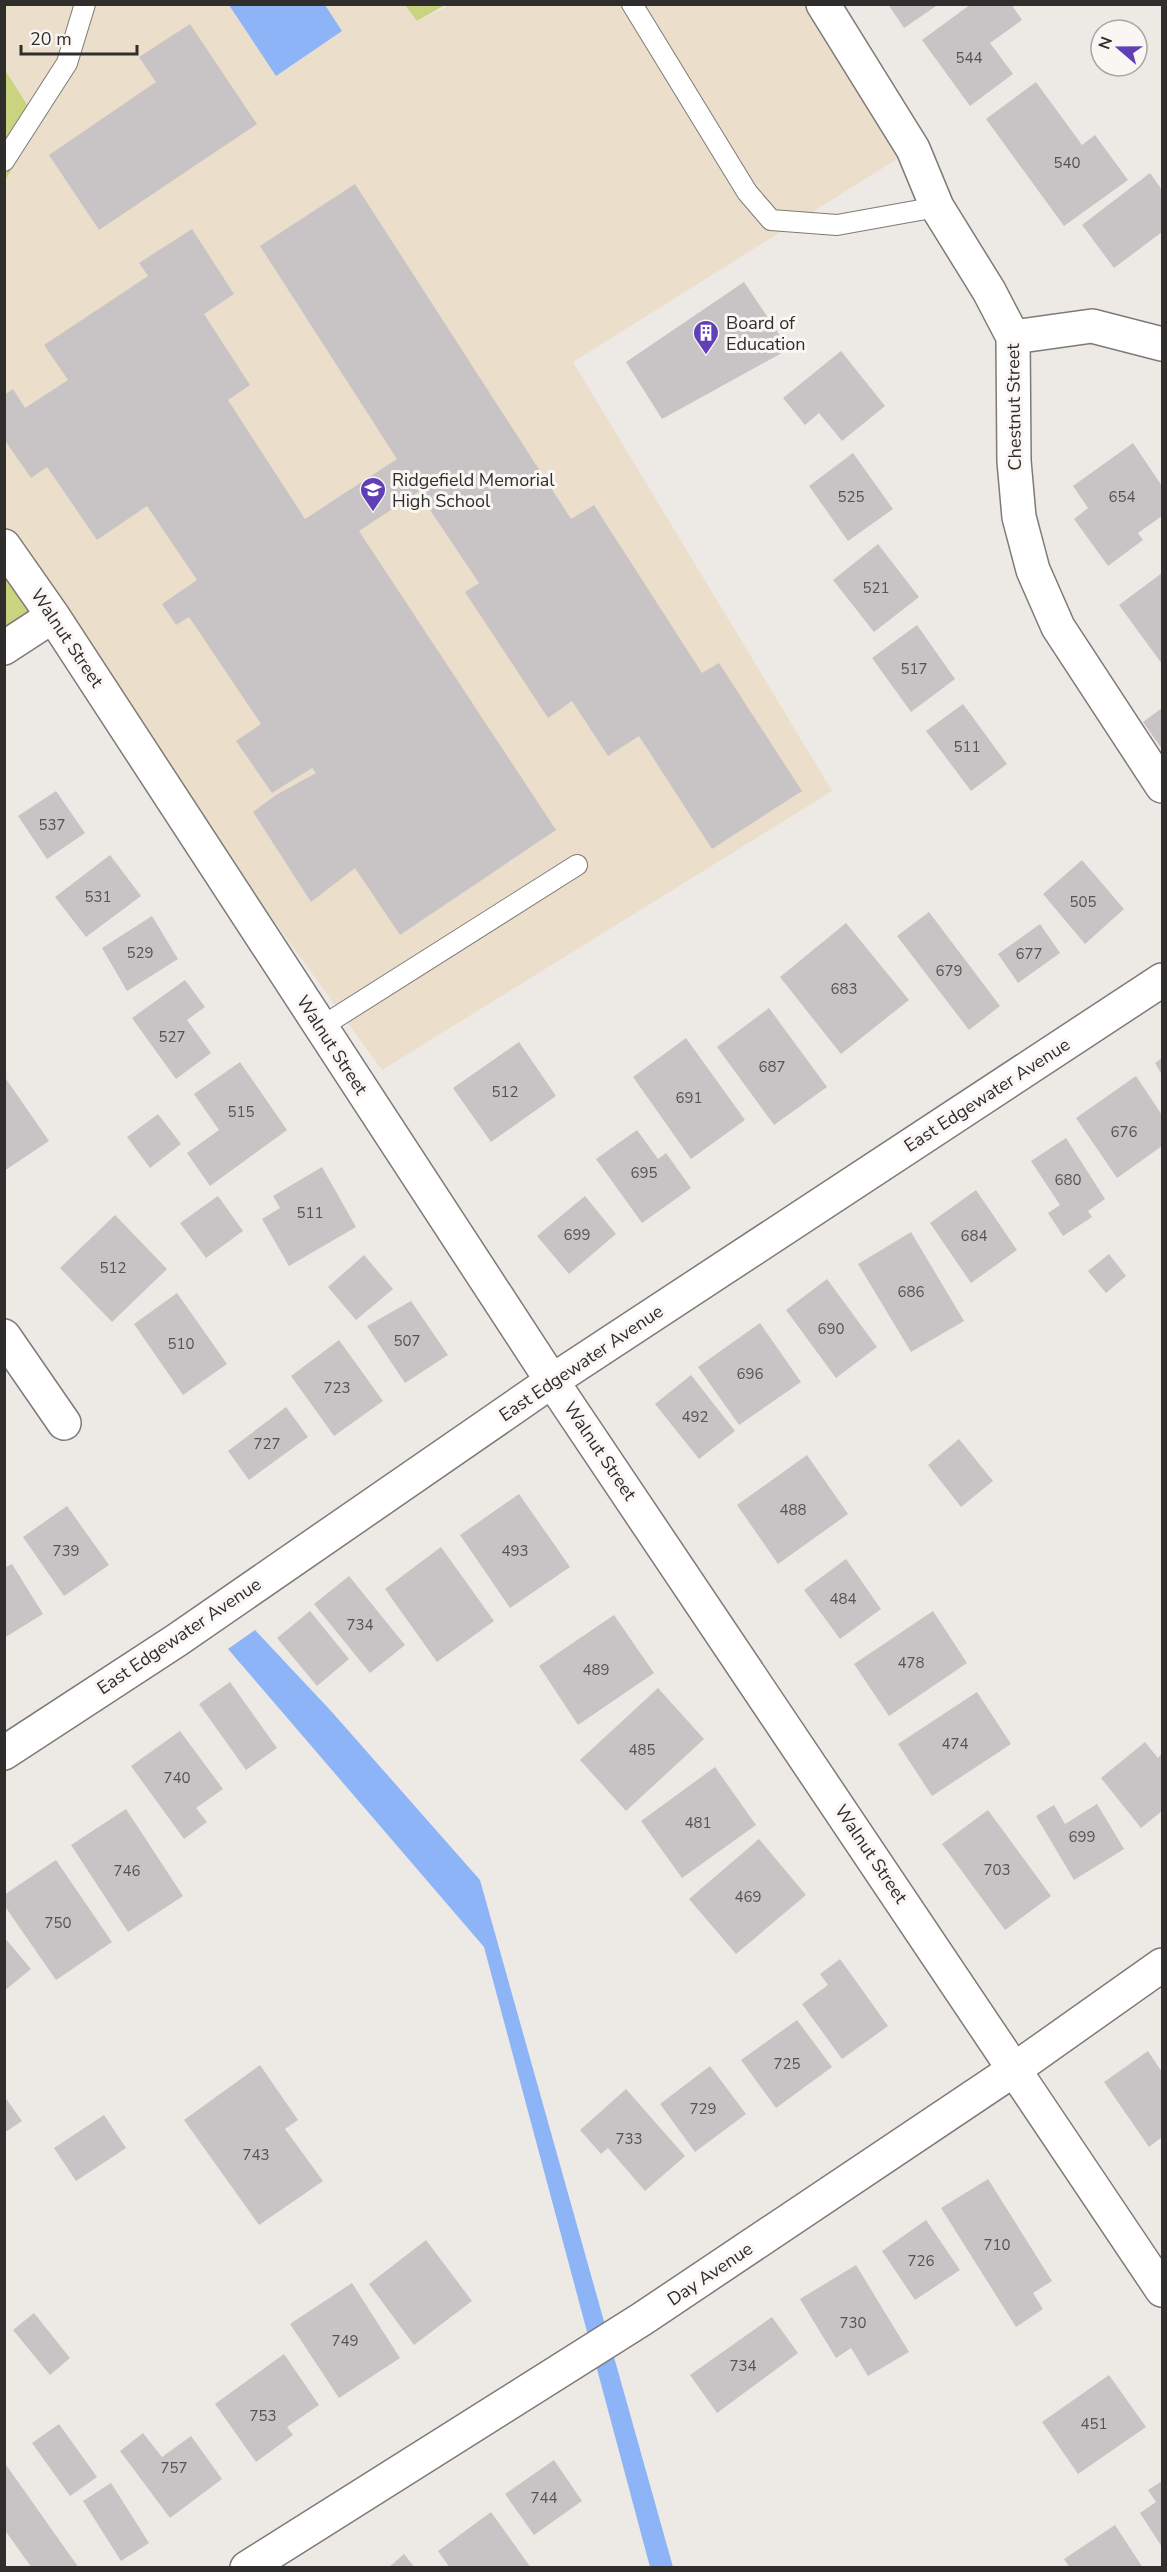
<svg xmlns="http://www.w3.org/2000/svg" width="1167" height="2572" font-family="'Nunito Sans',sans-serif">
<rect width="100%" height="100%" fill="#ede9e5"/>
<path fill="#ebdeca" d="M405,4L417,21L452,4L823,5L913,149L573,362L832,791L382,1070L53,616L5,544V181L38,122L5,70V5Z"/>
<path fill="#c9d380" d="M405,5H445L417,21Z
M5,70L38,122L5,181Z
M4,544L53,616L4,649Z"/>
<path fill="#8eb4f8" d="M229,5H325L342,31L276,76Z
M255,1630L331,1711L480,1880L673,2567H650L484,1947L228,1649Z"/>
<path fill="#c8c4c6" d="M888,4H939L904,28Z
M971,4H1011L1022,20L990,43L1013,74L970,106L922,40Z
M190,24L257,124L99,230L49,155L156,82L139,57Z
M1036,82L1082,145L1095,135L1128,180L1064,226L986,119Z
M1150,173L1162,190V232L1114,268L1082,225Z
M355,184L571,519L594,505L702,673L719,663L802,791L712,849L639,736L608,756L572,701L548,718L465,592L479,583L418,492L359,531L556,830L400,935L355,868L311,902L253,812L276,795L316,773L312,768L272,793L236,741L261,724L189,617L176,625L162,604L197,580L147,506L97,540L47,467L31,478L4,439V395L13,389L25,408L68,380L44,345L148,276L139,263L192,229L234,294L204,314L250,385L228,400L305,519L397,459L260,246Z
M744,282L789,349L662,419L626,362Z
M841,351L885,406L842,441L819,413L805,425L783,398Z
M1133,443L1162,486V516L1138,533L1143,540L1108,566L1074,519L1088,508L1073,486Z
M853,453L893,509L848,541L809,486Z
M878,544L919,597L874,632L833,580Z
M1162,573V664L1119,605Z
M917,625L955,679L911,712L872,658Z
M963,704L1007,764L971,791L926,731Z
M1162,708V749L1143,722Z
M56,791L85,833L47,859L18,816Z
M110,855L141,896L86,937L55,897Z
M1082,860L1124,909L1085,944L1043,894Z
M929,912L1000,1006L969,1030L897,936Z
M152,916L178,959L127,991L102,948Z
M846,923L909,1000L841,1054L780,977Z
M1040,924L1060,953L1018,983L998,954Z
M185,980L205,1007L187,1020L211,1053L176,1079L132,1018Z
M769,1008L827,1087L774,1125L717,1047Z
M686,1038L745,1120L691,1159L633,1077Z
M519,1042L556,1096L491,1142L453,1088Z
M1162,1058V1075L1155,1063Z
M240,1062L287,1130L210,1186L187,1153L219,1130L194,1094Z
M4,1076L49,1141L4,1171Z
M1136,1076L1162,1115V1146L1117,1178L1076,1118Z
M158,1114L181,1144L150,1168L127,1137Z
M637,1130L658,1159L666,1153L691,1188L642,1223L596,1159Z
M1066,1138L1105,1199L1088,1211L1092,1217L1063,1236L1048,1213L1060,1205L1031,1161Z
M322,1167L356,1227L289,1266L262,1219L280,1208L273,1196Z
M976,1190L1017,1250L971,1283L930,1223Z
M218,1196L243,1231L206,1258L180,1223Z
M585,1196L616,1234L569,1274L537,1236Z
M115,1215L167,1269L112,1322L60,1268Z
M911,1232L964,1321L911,1352L858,1264Z
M1109,1254L1126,1276L1106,1293L1088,1271Z
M364,1255L393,1289L356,1320L328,1287Z
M827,1279L877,1347L836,1378L786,1310Z
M177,1293L227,1364L183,1395L134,1324Z
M411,1301L448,1355L405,1383L367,1326Z
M760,1323L801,1382L739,1425L698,1367Z
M339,1340L383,1401L334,1436L291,1376Z
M691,1375L735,1431L699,1459L655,1404Z
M286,1407L308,1437L249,1480L228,1451Z
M959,1439L993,1481L961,1507L928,1465Z
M807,1455L848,1514L778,1564L737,1505Z
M519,1494L570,1567L510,1608L460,1535Z
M67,1506L109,1565L64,1596L23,1537Z
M441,1547L494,1621L437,1662L385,1589Z
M846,1559L881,1609L840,1639L804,1590Z
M12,1564L43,1614L4,1638V1568Z
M349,1576L405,1645L370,1673L314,1604Z
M310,1611L349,1659L317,1686L277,1638Z
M933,1611L967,1663L889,1716L854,1664Z
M614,1615L654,1673L578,1725L539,1666Z
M230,1682L277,1748L246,1770L199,1704Z
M658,1688L704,1739L626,1811L580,1760Z
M977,1692L1011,1744L932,1796L898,1744Z
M180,1731L223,1789L196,1808L207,1822L184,1839L131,1766Z
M1145,1742L1158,1758L1162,1753V1811L1141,1828L1101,1778Z
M715,1767L756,1825L682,1878L641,1821Z
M1097,1804L1124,1849L1074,1880L1036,1816L1054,1805L1065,1824Z
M126,1809L183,1896L128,1932L71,1845Z
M988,1810L1051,1896L1005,1930L942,1844Z
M759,1839L806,1895L736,1954L689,1899Z
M56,1860L112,1942L56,1980L4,1905V1895Z
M4,1937L31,1969L4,1991Z
M840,1959L888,2026L842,2059L802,2004L828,1985L820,1974Z
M797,2020L832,2067L776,2108L741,2060Z
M1148,2051L1162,2072V2137L1149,2147L1104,2082Z
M260,2065L298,2120L285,2129L323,2181L259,2225L184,2120Z
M710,2066L746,2114L695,2152L660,2104Z
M626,2089L685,2156L645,2191L608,2148L601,2154L580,2130Z
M4,2096L22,2121L4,2133Z
M104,2115L126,2148L76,2181L54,2148Z
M988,2179L1052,2281L1033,2293L1043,2309L1016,2327L941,2208Z
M926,2220L960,2270L915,2300L882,2251Z
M426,2240L472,2301L414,2345L369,2284Z
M856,2265L909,2352L868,2376L851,2348L836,2358L800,2299Z
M352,2283L400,2358L339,2398L290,2324Z
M34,2313L70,2358L50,2375L13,2330Z
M772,2317L798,2353L717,2413L690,2375Z
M284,2354L319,2405L287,2427L293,2435L256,2462L215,2404Z
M1109,2375L1146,2427L1078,2474L1042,2422Z
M59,2424L97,2477L70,2496L32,2443Z
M143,2433L162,2457L191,2436L222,2479L170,2518L120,2451Z
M554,2460L582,2501L534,2535L505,2494Z
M4,2462L79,2568H32L4,2529Z
M1162,2481V2547L1140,2513L1156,2502L1148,2490Z
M111,2483L149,2543L121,2561L83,2501Z
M491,2512L531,2568H450L438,2551Z
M1115,2525L1143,2568H1070L1064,2559Z
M404,2554L415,2568H388Z"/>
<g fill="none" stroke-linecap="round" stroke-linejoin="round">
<defs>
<path id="service" d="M632,4L747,192L771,220L837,225L937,207
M4,161L67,63L85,4
M321,1027L577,865"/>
<path id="minor" d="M823,4L913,149L937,207L989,291L1013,337L1014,461L1019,517L1033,570L1058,627L1162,786
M1013,337L1092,326L1162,344
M4,546L53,616L552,1381L1162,2290
M4,648L53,616
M4,1336L64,1423
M247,2568L642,2319L1015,2069L1162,1965"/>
<path id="tertiary" d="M4,1753L177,1640L552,1381L1162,980"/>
</defs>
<use href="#service" stroke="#7e7a77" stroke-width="22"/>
<use href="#minor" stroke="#7e7a77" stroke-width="36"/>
<use href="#tertiary" stroke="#7e7a77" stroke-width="36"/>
<use href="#service" stroke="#fff" stroke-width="20"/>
<use href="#minor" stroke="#fff" stroke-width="33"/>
<use href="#tertiary" stroke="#fff" stroke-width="33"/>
</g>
<defs>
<symbol id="building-pin" viewBox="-11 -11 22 30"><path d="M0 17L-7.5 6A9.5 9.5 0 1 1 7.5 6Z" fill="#603fb7" stroke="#faf6f3"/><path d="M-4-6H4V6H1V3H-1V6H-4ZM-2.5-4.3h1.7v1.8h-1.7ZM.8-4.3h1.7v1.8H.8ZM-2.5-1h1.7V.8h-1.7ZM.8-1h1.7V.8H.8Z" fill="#fff"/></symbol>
<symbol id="school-pin" viewBox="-11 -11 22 30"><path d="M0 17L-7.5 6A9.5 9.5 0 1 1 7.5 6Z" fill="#603fb7" stroke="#faf6f3"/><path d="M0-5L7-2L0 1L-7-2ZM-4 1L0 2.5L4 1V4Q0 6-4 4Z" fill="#fff"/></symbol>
</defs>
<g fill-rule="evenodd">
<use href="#building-pin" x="691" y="318" width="30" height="40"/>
<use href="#school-pin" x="358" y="475" width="30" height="40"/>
</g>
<g text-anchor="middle" stroke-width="6" stroke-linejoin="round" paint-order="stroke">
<g font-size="15" fill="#555452">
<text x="969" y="63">544</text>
<text x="1067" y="168">540</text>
<text x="851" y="502">525</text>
<text x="1122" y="502">654</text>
<text x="876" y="593">521</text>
<text x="914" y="674">517</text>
<text x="967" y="752">511</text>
<text x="52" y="830">537</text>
<text x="98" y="902">531</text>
<text x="1083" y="907">505</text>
<text x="140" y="958">529</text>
<text x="1029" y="959">677</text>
<text x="949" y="976">679</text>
<text x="844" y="994">683</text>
<text x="172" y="1042">527</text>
<text x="772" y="1072">687</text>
<text x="505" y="1097">512</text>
<text x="689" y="1103">691</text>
<text x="241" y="1117">515</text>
<text x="1124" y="1137">676</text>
<text x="644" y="1178">695</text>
<text x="1068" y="1185">680</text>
<text x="310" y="1218">511</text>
<text x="577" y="1240">699</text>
<text x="974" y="1241">684</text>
<text x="113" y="1273">512</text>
<text x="911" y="1297">686</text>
<text x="831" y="1334">690</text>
<text x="407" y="1346">507</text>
<text x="181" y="1349">510</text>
<text x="750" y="1379">696</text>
<text x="337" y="1393">723</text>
<text x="695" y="1422">492</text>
<text x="267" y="1449">727</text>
<text x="793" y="1515">488</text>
<text x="66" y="1556">739</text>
<text x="515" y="1556">493</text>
<text x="843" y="1604">484</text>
<text x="360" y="1630">734</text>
<text x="911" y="1668">478</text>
<text x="596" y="1675">489</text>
<text x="955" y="1749">474</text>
<text x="642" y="1755">485</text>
<text x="177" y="1783">740</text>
<text x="698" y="1828">481</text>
<text x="1082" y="1842">699</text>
<text x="997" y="1875">703</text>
<text x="127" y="1876">746</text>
<text x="748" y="1902">469</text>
<text x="58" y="1928">750</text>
<text x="787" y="2069">725</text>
<text x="703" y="2114">729</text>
<text x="629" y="2144">733</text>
<text x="256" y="2160">743</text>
<text x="997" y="2250">710</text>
<text x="921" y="2266">726</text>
<text x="853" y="2328">730</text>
<text x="345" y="2346">749</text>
<text x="743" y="2371">734</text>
<text x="263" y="2421">753</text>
<text x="1094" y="2429">451</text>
<text x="174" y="2473">757</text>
<text x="544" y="2503">744</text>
</g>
<g font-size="18" fill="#2f2e2c" stroke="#faf6f3" text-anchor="start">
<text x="726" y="329">Board of<tspan x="726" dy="21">Education</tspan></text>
<text x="392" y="486">Ridgefield Memorial<tspan x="392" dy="21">High School</tspan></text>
</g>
<g font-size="18" fill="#2f2e2c" stroke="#faf6f3">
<text transform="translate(1014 407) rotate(-91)" y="6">Chestnut Street</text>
<text transform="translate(67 638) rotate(56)" y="6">Walnut Street</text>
<text transform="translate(332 1045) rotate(57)" y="6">Walnut Street</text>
<text transform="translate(987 1095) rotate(-33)" y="6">East Edgewater Avenue</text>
<text transform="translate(581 1363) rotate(-34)" y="6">East Edgewater Avenue</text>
<text transform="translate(600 1451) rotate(56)" y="6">Walnut Street</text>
<text transform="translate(179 1636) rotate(-34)" y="6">East Edgewater Avenue</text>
<text transform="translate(871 1854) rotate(56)" y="6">Walnut Street</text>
<text transform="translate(710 2274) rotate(-34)" y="6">Day Avenue</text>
</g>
</g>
<rect width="1167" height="2572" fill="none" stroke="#2f2e2c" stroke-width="12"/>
<g transform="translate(1119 48) rotate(290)"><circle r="28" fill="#faf6f3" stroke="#a9a6a3" stroke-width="1.5"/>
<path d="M0-4.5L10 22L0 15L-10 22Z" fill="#603fb7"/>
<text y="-9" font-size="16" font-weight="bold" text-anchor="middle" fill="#2f2e2c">N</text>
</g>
<path d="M21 45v9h116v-9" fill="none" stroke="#2f2e2c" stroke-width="3"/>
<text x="30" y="45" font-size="18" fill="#2f2e2c" stroke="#faf6f3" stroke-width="4.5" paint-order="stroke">20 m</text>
</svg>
